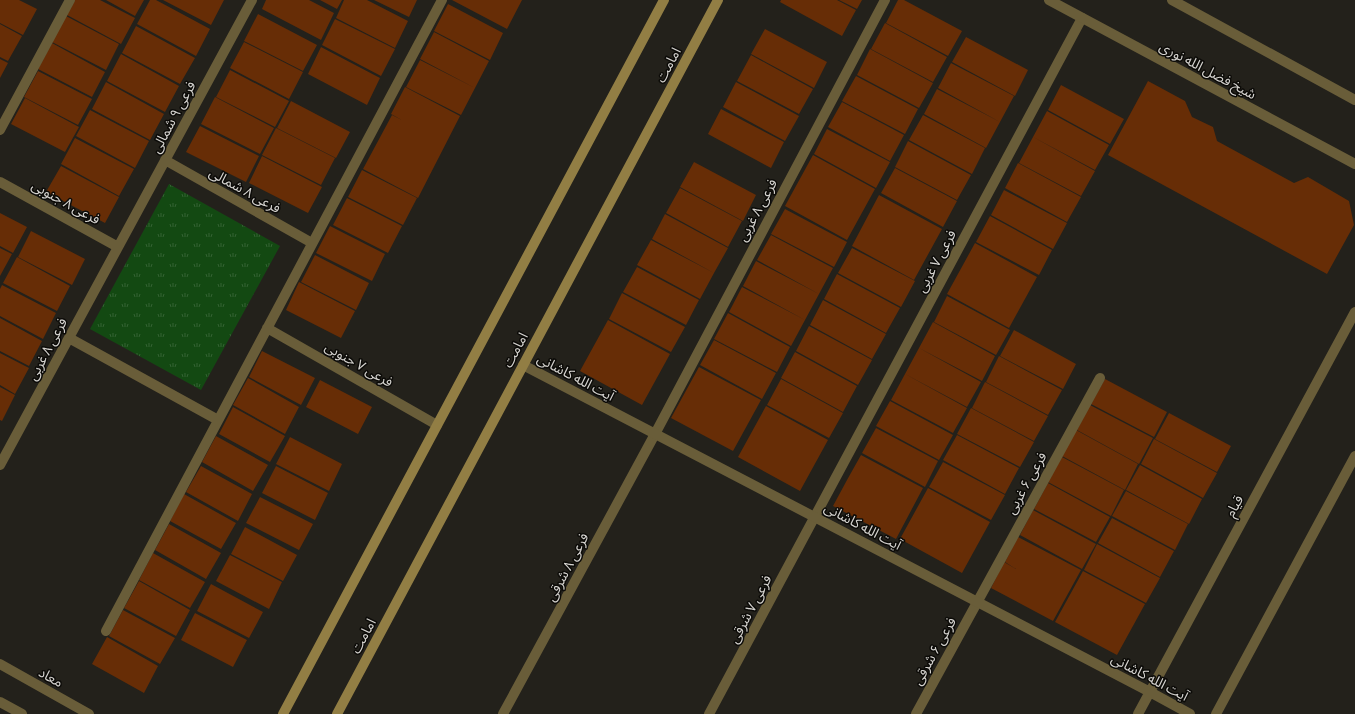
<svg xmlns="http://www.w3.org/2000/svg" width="1355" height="714" font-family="Commissioner,'Noto Sans Arabic',sans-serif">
<defs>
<pattern id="park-tufts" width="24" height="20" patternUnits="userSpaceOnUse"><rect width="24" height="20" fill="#134912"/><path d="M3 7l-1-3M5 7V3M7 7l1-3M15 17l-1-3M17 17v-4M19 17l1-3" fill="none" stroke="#346233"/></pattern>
</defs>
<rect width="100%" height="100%" fill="#23211b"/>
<path fill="url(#park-tufts)" d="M169,184L280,246L201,390L90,329Z"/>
<path fill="#672d06" d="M0,0H19L37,9L23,35L0,23Z
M75,0H100L135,18L121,44L67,15Z
M106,0H144L135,16Z
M150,0H156L210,29L196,56L137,24Z
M163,0H224L211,25Z
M266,0H309L334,13L321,40L262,9Z
M320,0H342L337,9Z
M344,0H367L408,21L395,48L336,18Z
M374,0H417L409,17Z
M452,0H522L507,29Z
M781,0H837L856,10L842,36L780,2Z
M839,0H862L857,9Z
M898,0H904L962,31L948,56L886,23Z
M448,4L503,33L490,60L434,31Z
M258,14L317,45L303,71L244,41Z
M66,16L119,44L106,70L52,42Z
M335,19L395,49L381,76L322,45Z
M885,23L947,57L933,82L871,49Z
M0,24L22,36L8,61L0,57Z
M136,26L195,58L180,84L122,53Z
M765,29L827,62L814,88L751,54Z
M434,32L489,61L475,88L420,59Z
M966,37L1028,70L1015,96L952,62Z
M244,42L303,72L289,99L230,68Z
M52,43L105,72L92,97L38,69Z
M321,47L380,78L367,105L308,74Z
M870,49L933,83L919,108L857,75Z
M121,54L179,86L165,112L107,81Z
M751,55L813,89L799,114L737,81Z
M0,59L8,63L0,78Z
M420,60L475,88L461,115L406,87Z
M951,63L1014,96L1000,122L938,88Z
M230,70L289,101L275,127L216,97Z
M38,71L92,99L78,125L24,97Z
M856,76L918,109L905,134L842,101Z
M1148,81L1185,101L1192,117L1213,127L1217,141L1294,183L1308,177L1349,201L1354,225L1327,274L1108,155Z
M106,82L164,114L150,140L92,109Z
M736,82L799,116L785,141L723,107Z
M1061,85L1124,119L1110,144L1048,110Z
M405,87L460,116L418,198L363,169L392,115L402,120L391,114Z
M937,89L1000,122L986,148L924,114Z
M215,97L274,128L260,154L201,124Z
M25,98L79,127L65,152L11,124Z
M291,101L350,132L336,158L277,128Z
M842,102L904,135L890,161L828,127Z
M721,109L784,142L771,168L708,134Z
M90,110L149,141L135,168L76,136Z
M1047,111L1109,145L1095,170L1033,137Z
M923,115L985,148L972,174L909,140Z
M200,126L259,156L246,182L186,152Z
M276,128L335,158L321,185L262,155Z
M827,129L890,162L876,188L814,154Z
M1033,137L1095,171L1081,196L1019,163Z
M75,138L134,169L119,196L61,164Z
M908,141L971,175L957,200L895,167Z
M813,155L875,189L847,240L785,206Z
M262,156L322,187L308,213L249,183Z
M694,162L756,195L743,221L680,187Z
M1018,163L1081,197L1067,222L1005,188Z
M61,166L119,197L105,223L46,192Z
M895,168L957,201L943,227L881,193Z
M362,170L417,198L403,225L348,197Z
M680,188L742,221L728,247L666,213Z
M1004,190L1067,223L1053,249L991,215Z
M879,195L942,229L914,280L852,246Z
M347,198L402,226L388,253L333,225Z
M785,209L847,242L834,267L771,234Z
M0,213L27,227L13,253L0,246Z
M665,214L728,248L714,273L652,239Z
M990,216L1052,250L1039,275L976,242Z
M330,226L385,254L372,281L316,253Z
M31,231L85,259L72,285L18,257Z
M771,235L833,268L819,294L757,260Z
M651,240L714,273L700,299L637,265Z
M975,243L1037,277L1009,328L947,294Z
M0,248L12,254L0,276Z
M852,248L915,281L901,307L838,273Z
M315,255L369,283L356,310L301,282Z
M17,257L70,286L57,311L3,283Z
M756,261L819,294L805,320L743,286Z
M637,267L699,300L686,325L623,292Z
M837,274L900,308L886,333L824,299Z
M299,282L355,311L341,338L286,310Z
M2,285L56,313L43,339L0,316V289Z
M742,287L805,320L791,346L729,312Z
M622,293L685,327L671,352L609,319Z
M947,296L1010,330L996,355L934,322Z
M823,300L886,334L872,359L810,325Z
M728,313L790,347L777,372L714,339Z
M0,318L42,341L29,366L0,351Z
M608,320L670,354L642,405L580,371Z
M933,322L995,356L982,381L919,348Z
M809,326L872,360L858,385L796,351Z
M1014,330L1076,364L1063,389L1000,356Z
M714,340L776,373L762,399L700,365Z
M919,348L981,382L967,407L905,374Z
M262,351L315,378L301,405L249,377Z
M795,352L857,386L843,412L781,378Z
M0,353L29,368L15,394L0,385Z
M999,356L1062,390L1048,415L986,382Z
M699,367L761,400L733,451L671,418Z
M905,374L967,408L953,433L891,400Z
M248,378L299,407L285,434L233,405Z
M781,379L843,413L829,438L767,405Z
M1105,379L1167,412L1154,437L1091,404Z
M320,380L372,407L358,434L306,407Z
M985,382L1048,416L1034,441L972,408Z
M0,387L15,395L2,421L0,420Z
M890,401L953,435L939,460L876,426Z
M1090,405L1153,438L1139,464L1077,430Z
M766,406L828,440L800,491L738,457Z
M233,407L285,436L270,462L219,434Z
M971,408L1034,442L1020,467L957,434Z
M1169,413L1231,446L1217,472L1155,439Z
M876,428L938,461L925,487L862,453Z
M1076,430L1138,464L1125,490L1062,456Z
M957,435L1019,468L1005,494L943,460Z
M216,436L268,465L253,491L202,462Z
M290,437L342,464L329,491L276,464Z
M1154,439L1217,473L1203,498L1141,464Z
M861,455L923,488L896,539L833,506L847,480L858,486L847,480Z
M1062,457L1124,490L1111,516L1048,482Z
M943,462L1005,495L991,520L929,487Z
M1140,465L1202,499L1189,524L1126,490Z
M201,466L252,494L238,521L186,492Z
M276,466L328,493L315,520L262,493Z
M1048,483L1110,517L1096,542L1034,509Z
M928,488L990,522L962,573L900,539Z
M1126,491L1188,524L1175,550L1112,516Z
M184,494L236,523L221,549L170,521Z
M260,497L313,524L299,550L246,523Z
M1033,510L1096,544L1082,569L1020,535Z
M1112,518L1174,551L1160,577L1098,543Z
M169,524L221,553L206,579L155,550Z
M245,527L297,555L283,581L231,554Z
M1018,537L1081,570L1053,621L991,588L1004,562L1016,569L1005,562Z
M1097,544L1160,578L1146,603L1084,570Z
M153,553L205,582L190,608L139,580Z
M230,555L282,582L269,609L216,581Z
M1083,571L1145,604L1117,655L1055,622Z
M139,581L190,610L176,636L124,608Z
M211,584L263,612L249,638L197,611Z
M123,610L175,638L160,664L109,636Z
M195,613L247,640L233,667L181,640Z
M107,637L158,666L144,693L92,664Z"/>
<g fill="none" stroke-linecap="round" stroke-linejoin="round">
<path stroke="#695d39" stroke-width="10" d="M0,130L70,0
M165,160L312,243
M0,182L118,247
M267,328L437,425
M69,338L218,420
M0,465L252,0
M106,631L442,0
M503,714L655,434L885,0
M709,714L1082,18
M916,714L1100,378"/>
<path stroke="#695d39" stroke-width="10" d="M1049,0L1355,164
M1172,0L1355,100
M523,365L1150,692L1190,714
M0,664L89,714
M0,702L22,714
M1138,714L1355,312
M1216,714L1355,456"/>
<path stroke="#927e44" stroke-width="10" d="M283,714L664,0
M337,714L718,0"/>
</g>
<g text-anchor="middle" stroke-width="3" stroke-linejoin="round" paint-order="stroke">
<g font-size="14" fill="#d5d3cf" stroke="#0c0b08">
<text transform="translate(668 65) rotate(-62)" y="5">امامت</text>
<text transform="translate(1208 70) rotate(28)" y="5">شیخ فضل الله نوری</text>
<text transform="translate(173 117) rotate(-62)" y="5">فرعی ۹ شمالی</text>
<text transform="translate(245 190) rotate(29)" y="5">فرعی ۸ شمالی</text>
<text transform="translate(66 202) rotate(29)" y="5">فرعی ۸ جنوبی</text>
<text transform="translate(757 210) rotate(-62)" y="5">فرعی ۸ غربی</text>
<text transform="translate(936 261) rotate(-62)" y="5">فرعی ۷ غربی</text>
<text transform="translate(47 349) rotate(-62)" y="5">فرعی ۸ غربی</text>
<text transform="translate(515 350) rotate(-62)" y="5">امامت</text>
<text transform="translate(359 364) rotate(30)" y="5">فرعی ۷ جنوبی</text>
<text transform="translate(576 377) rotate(28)" y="5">آیت الله کاشانی</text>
<text transform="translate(1026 483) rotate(-61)" y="5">فرعی ۶ غربی</text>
<text transform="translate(1234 506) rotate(-62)" y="5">قیام</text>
<text transform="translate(863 526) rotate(28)" y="5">آیت الله کاشانی</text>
<text transform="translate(567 567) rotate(-62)" y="5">فرعی ۸ شرقی</text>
<text transform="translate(750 609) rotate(-62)" y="5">فرعی ۷ شرقی</text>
<text transform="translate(363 636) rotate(-62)" y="5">امامت</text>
<text transform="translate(934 651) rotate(-61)" y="5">فرعی ۶ شرقی</text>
<text transform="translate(51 677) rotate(29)" y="5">معاد</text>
<text transform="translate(1150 677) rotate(28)" y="5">آیت الله کاشانی</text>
</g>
</g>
</svg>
